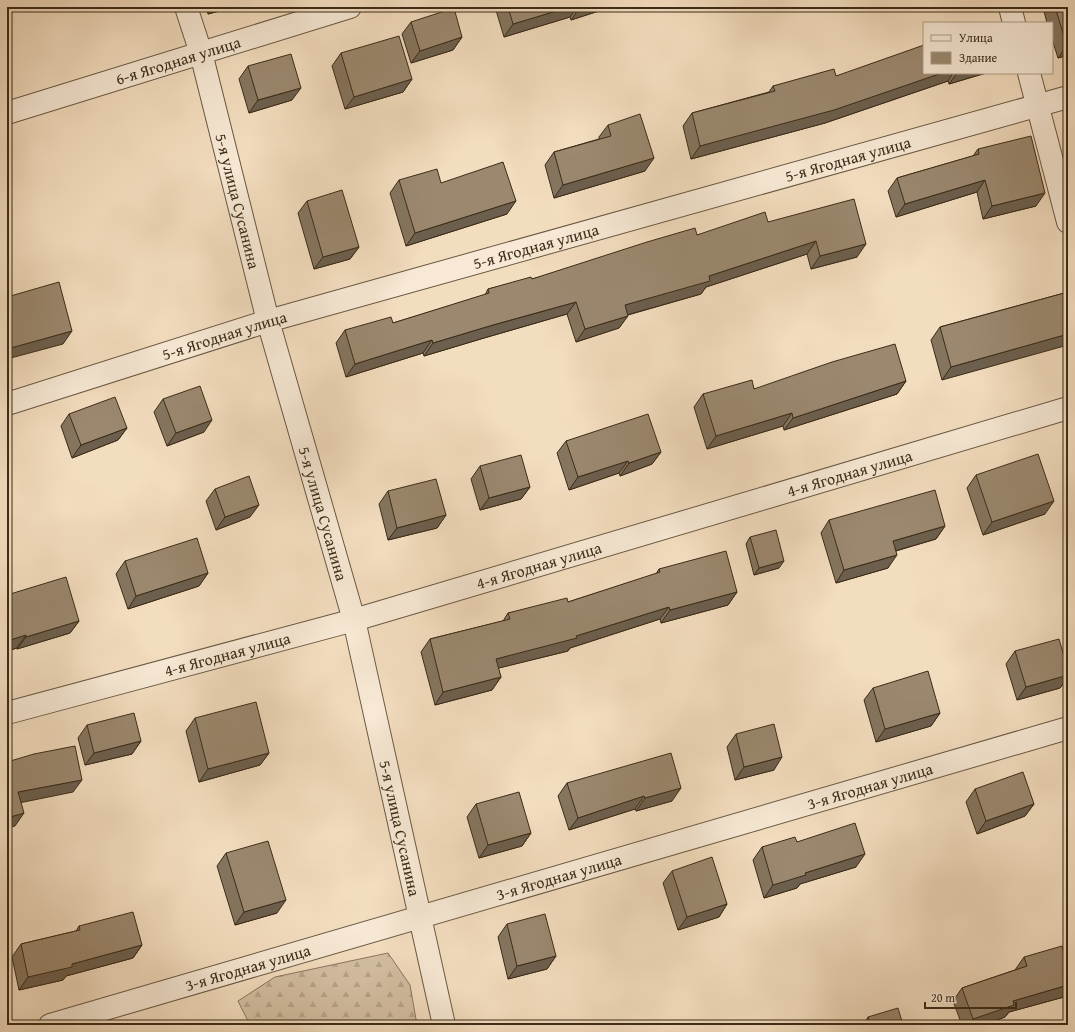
<svg xmlns="http://www.w3.org/2000/svg" width="1075" height="1032" font-family="'Gentium Book Plus',serif">
<defs>
<pattern id="forest-firs" width="22" height="20" patternUnits="userSpaceOnUse"><rect width="22" height="20" fill="#d4bfa3"/><path d="M5 1l3.5 6h-7zM16 11l3.5 6h-7z" fill="#b7a48c"/></pattern>
</defs>
<rect width="100%" height="100%" fill="#f3ddbf"/>
<filter id="stains"><feTurbulence type="fractalNoise" baseFrequency=".005" numOctaves="4"/><feColorMatrix values="0 0 0 0 .2 0 0 0 0 .09 0 0 0 0 .02 0 0 0 .5 -.17"/></filter>
<radialGradient id="worn" r=".72"><stop offset=".6" stop-color="#630" stop-opacity="0"/><stop offset="1" stop-color="#630" stop-opacity=".3"/></radialGradient>
<path fill="url(#forest-firs)" stroke="#88765e" d="M388,953L410,985L417,1025H250L238,1001L275,977Z"/>
<g fill="none" stroke-linecap="round" stroke-linejoin="round">
<defs>
<g id="minor">
<path id="s1" d="M186,7L201,53L268,321L354,620L444,1025"/>
<path d="M1010,7L1014,23"/>
<path d="M1029,73L1068,222"/>
<path id="s2" d="M7,113L350,7"/>
<path id="s3" d="M7,404L268,321L1068,97"/>
<path id="s4" d="M7,713L354,620L1068,408"/>
<path id="s5" d="M50,1025L1068,728"/>
</g>
</defs>
<use href="#minor" stroke="#695842" stroke-width="24"/>
<use href="#minor" stroke="#f7e9d5" stroke-width="22"/>
</g>
<path fill="#85755f" stroke="#3b2c18" d="M206,7H234L208,14Z
M495,7H611L571,20L570,17L504,37Z
M1043,7H1068V55L1058,58L1052,39V23H1047Z
M411,22L462,37L453,50L411,63L402,34Z
M341,53L412,79L403,92L345,109L332,66Z
M248,66L292,100L249,113L239,79Z
M924,73H986L949,84L948,81L825,123L691,159L683,126L692,113L769,92L773,86L836,76Z
M608,125L645,171L554,198L545,165L554,152L599,139V137Z
M978,149L1036,206L983,219L977,192L896,217L888,191L897,178L973,156Z
M399,180L441,183L507,214L406,246L390,193Z
M307,201L359,247L350,259L314,269L298,213Z
M768,222L857,257L811,269L807,254L706,287L701,294L628,315L619,328L576,342L567,314L484,338L424,356L423,353L346,377L336,343L345,330L393,323L485,295L488,289L532,279L697,235Z
M1068,292L942,380L931,340L940,327Z
M906,381L897,394L784,430L783,426L707,449L694,407L703,394L754,389Z
M163,399L204,432L167,446L154,412Z
M69,414L127,428L118,440L72,458L61,426Z
M566,441L661,452L652,464L620,476L619,473L569,490L557,453Z
M480,466L530,487L521,499L480,510L471,479Z
M976,475L1045,514L983,535L967,488Z
M215,489L250,517L216,530L206,501Z
M388,491L446,515L437,528L388,540L379,504Z
M829,520L945,526L936,539L896,551L888,568L836,583L821,533Z
M750,537L779,568L754,575L746,544Z
M125,561L208,573L199,586L128,609L116,574Z
M659,569L737,592L728,605L661,623L660,619L570,648L568,651L498,668L501,677L492,690L435,705L421,652L430,639L503,621L508,613L568,602L656,574Z
M7,595L79,621L70,633L17,649V648L7,651Z
M1015,651L1068,675V677L1060,688L1017,700L1006,664Z
M873,688L940,713L931,726L876,742L864,700Z
M195,718L269,753L260,765L199,782L186,731Z
M87,725L141,741L132,754L85,765L78,738Z
M736,734L774,770L735,780L727,747Z
M567,783L672,801L636,811L635,809L569,830L558,796Z
M975,789L1034,804L1025,816L977,834L966,802Z
M476,804L531,833L522,846L479,858L467,817Z
M797,842L856,867L800,884L797,888L764,898L753,860L762,847Z
M226,853L277,913L235,925L217,866Z
M672,871L727,904L719,917L678,930L663,883Z
M507,924L556,956L547,969L508,979L498,937Z
M79,926L142,945L133,958L66,976L63,980L19,990L12,957L21,944L76,931Z
M1024,957L1064,997L1009,1012L1005,1017L984,1025H962L953,1001L962,988L1015,970Z
M868,1017L903,1025H864V1024Z"/>
<path fill="#6c5f4e" stroke="#3b2c18" d="M213,7H234L208,14Z
M570,7H577L570,17L504,37L513,24Z
M580,7H611L571,20Z
M462,37L453,50L411,63L420,51Z
M1068,45V55L1058,58L1067,46Z
M942,73H953L948,81L825,123L691,159L700,146Z
M957,73H986L949,84Z
M412,79L403,92L345,109L354,97Z
M301,88L292,100L249,113L258,100Z
M654,158L645,171L554,198L563,185Z
M985,180L977,192L896,217L905,204Z
M1045,193L1036,206L983,219L992,206Z
M516,201L507,214L406,246L415,233Z
M816,241L807,254L706,287L701,294L616,318L625,305L709,276Z
M866,244L857,257L811,269L820,256Z
M359,247L350,259L314,269L323,257Z
M576,302L567,314L484,338L424,356L433,343L493,325Z
M628,316L619,328L576,342L585,329Z
M72,331L63,344L7,359V349Z
M1068,334V345L942,380L951,367Z
M432,340L423,353L346,377L355,364Z
M906,381L897,394L784,430L793,418Z
M792,413L783,426L707,449L716,436Z
M212,420L204,432L167,446L176,433Z
M127,428L118,440L72,458L81,445Z
M661,452L652,464L620,476L629,463Z
M628,461L619,473L569,490L578,477Z
M530,487L521,499L480,510L489,498Z
M1054,501L1045,514L983,535L992,522Z
M259,505L250,517L216,530L225,517Z
M446,515L437,528L388,540L397,528Z
M945,526L936,539L884,554L893,541Z
M897,555L888,568L836,583L844,570Z
M784,561L779,568L754,575L759,568Z
M208,573L199,586L128,609L136,596Z
M737,592L728,605L661,623L670,610Z
M669,607L660,619L570,648L568,651L487,671L496,659L576,636Z
M79,621L70,633L17,649L26,637Z
M26,635L17,648L7,651V641Z
M1068,675V677L1060,688L1017,700L1026,687Z
M501,677L492,690L435,705L443,692Z
M940,713L931,726L876,742L885,729Z
M141,741L132,754L85,765L94,753Z
M269,753L260,765L199,782L208,769Z
M782,757L774,770L735,780L744,767Z
M82,780L73,792L9,805L18,792Z
M681,788L672,801L636,811L645,798Z
M644,796L635,809L569,830L578,818Z
M1034,804L1025,816L977,834L986,821Z
M24,813L15,826L7,828V818Z
M531,833L522,846L479,858L488,845Z
M865,854L856,867L800,884L797,888L764,898L773,885L805,873Z
M286,900L277,913L235,925L244,912Z
M727,904L719,917L678,930L687,917Z
M142,945L133,958L66,976L63,980L19,990L28,977L72,964Z
M556,956L547,969L508,979L517,966Z
M1068,985V991L1064,997L1009,1012L1005,1017L984,1025H969L973,1019L1013,1001Z"/>
<path fill="#9b886f" stroke="#3b2c18" d="M508,7H570L513,24Z
M1055,7H1068V45L1067,46Z
M454,8L462,37L420,51L411,22Z
M399,36L412,79L354,97L341,53Z
M924,45V73H942L834,110L700,146L692,113L775,91L773,86L834,69L836,76Z
M291,54L301,88L258,100L248,66Z
M640,114L654,158L563,185L554,152L611,136L608,125Z
M1031,136L1045,193L992,206L985,180L905,204L897,178L979,154L978,149Z
M503,162L516,201L415,233L399,180L437,169L441,183Z
M342,190L359,247L323,257L307,201Z
M854,199L866,244L820,256L816,241L709,276L710,281L625,305L628,316L585,329L576,302L493,325L433,343L432,340L355,364L345,330L391,317L393,323L489,293L488,289L531,277L532,279L647,242L695,228L697,235L765,212L768,222Z
M59,282L72,331L7,349V297Z
M1068,292V334L951,367L940,327Z
M895,344L906,381L793,418L792,413L716,436L703,394L752,380L754,389L832,362Z
M200,386L212,420L176,433L163,399Z
M115,397L127,428L81,445L69,414Z
M648,414L661,452L629,463L628,461L578,477L566,441Z
M1038,454L1054,501L992,522L976,475Z
M521,455L530,487L489,498L480,466Z
M249,476L259,505L225,517L215,489Z
M436,479L446,515L397,528L388,491Z
M935,490L945,526L893,541L897,555L844,570L829,520Z
M776,530L784,561L759,568L750,537Z
M197,538L208,573L136,596L125,561Z
M726,551L737,592L670,610L669,607L576,636L577,638L496,659L501,677L443,692L430,639L510,619L508,613L567,598L568,602L660,572L659,569Z
M66,577L79,621L26,637V635L7,641V595Z
M1059,639L1068,670V675L1026,687L1015,651Z
M928,671L940,713L885,729L873,688Z
M256,702L269,753L208,769L195,718Z
M134,713L141,741L94,753L87,725Z
M774,724L782,757L744,767L736,734Z
M75,746L82,780L18,792L24,813L7,818V762L34,754Z
M671,753L681,788L645,798L644,796L578,818L567,783Z
M1023,772L1034,804L986,821L975,789Z
M519,792L531,833L488,845L476,804Z
M855,823L865,854L805,873L806,875L773,885L762,847L795,837L797,842Z
M268,841L286,900L244,912L226,853Z
M712,857L727,904L687,917L672,871Z
M133,912L142,945L72,964V967L28,977L21,944L80,930L79,926Z
M545,914L556,956L517,966L507,924Z
M1062,946L1068,967V985L1013,1001L1014,1005L973,1019L962,988L1027,966L1024,957Z
M898,1008L903,1025H871L868,1017Z"/>
<g text-anchor="middle" stroke-width="3" stroke-linejoin="round" paint-order="stroke">
<g font-size="16" fill="#3b2c18" stroke="#f7e9d5">
<text dy="6" stroke="none"><textPath href="#s2" startOffset="179">6-я Ягодная улица</textPath></text>
<text dy="6" stroke="none"><textPath href="#s3" startOffset="876">5-я Ягодная улица</textPath></text>
<text dy="6" stroke="none"><textPath href="#s1" startOffset="201">5-я улица Сусанина</textPath></text>
<text dy="6" stroke="none"><textPath href="#s3" startOffset="552">5-я Ягодная улица</textPath></text>
<text dy="6" stroke="none"><textPath href="#s3" startOffset="228">5-я Ягодная улица</textPath></text>
<text dy="6" stroke="none"><textPath href="#s4" startOffset="876">4-я Ягодная улица</textPath></text>
<text dy="6" stroke="none"><textPath href="#s1" startOffset="525">5-я улица Сусанина</textPath></text>
<text dy="6" stroke="none"><textPath href="#s4" startOffset="552">4-я Ягодная улица</textPath></text>
<text dy="6" stroke="none"><textPath href="#s4" startOffset="228">4-я Ягодная улица</textPath></text>
<text dy="6" stroke="none"><textPath href="#s5" startOffset="854">3-я Ягодная улица</textPath></text>
<text dy="6" stroke="none"><textPath href="#s1" startOffset="849">5-я улица Сусанина</textPath></text>
<text dy="6" stroke="none"><textPath href="#s5" startOffset="530">3-я Ягодная улица</textPath></text>
<text dy="6" stroke="none"><textPath href="#s5" startOffset="206">3-я Ягодная улица</textPath></text>
</g>
</g>
<rect width="1075" height="1032" fill="none" stroke="#f3ddbf" stroke-width="24"/>
<rect x="8" y="8" width="1059" height="1016" fill="none" stroke="#3b2c18" stroke-width="2"/>
<rect x="12" y="12" width="1051" height="1008" fill="none" stroke="#3b2c18"/>
<rect x="923" y="22" width="130" height="52" fill="#f7e9d5" stroke="#ac9d89"/>
<rect x="931" y="35" width="20" height="6" fill="#f7e9d5" stroke="#ac9d89"/>
<text x="959" y="42" font-size="12" fill="#3b2c18">Улица</text>
<rect x="931" y="52" width="20" height="12" fill="#9b886f" stroke="#ac9d89"/>
<text x="959" y="62" font-size="12" fill="#3b2c18">Здание</text>
<path d="M925 1002v6h91v-6" fill="none" stroke="#3b2c18" stroke-width="2"/>
<text x="931" y="1002" font-size="12" fill="#3b2c18" stroke="#f7e9d5" stroke-width="3" paint-order="stroke">20 m</text>
<rect width="100%" height="100%" filter="url(#stains)"/>
<rect width="100%" height="100%" fill="url(#worn)"/>
</svg>
